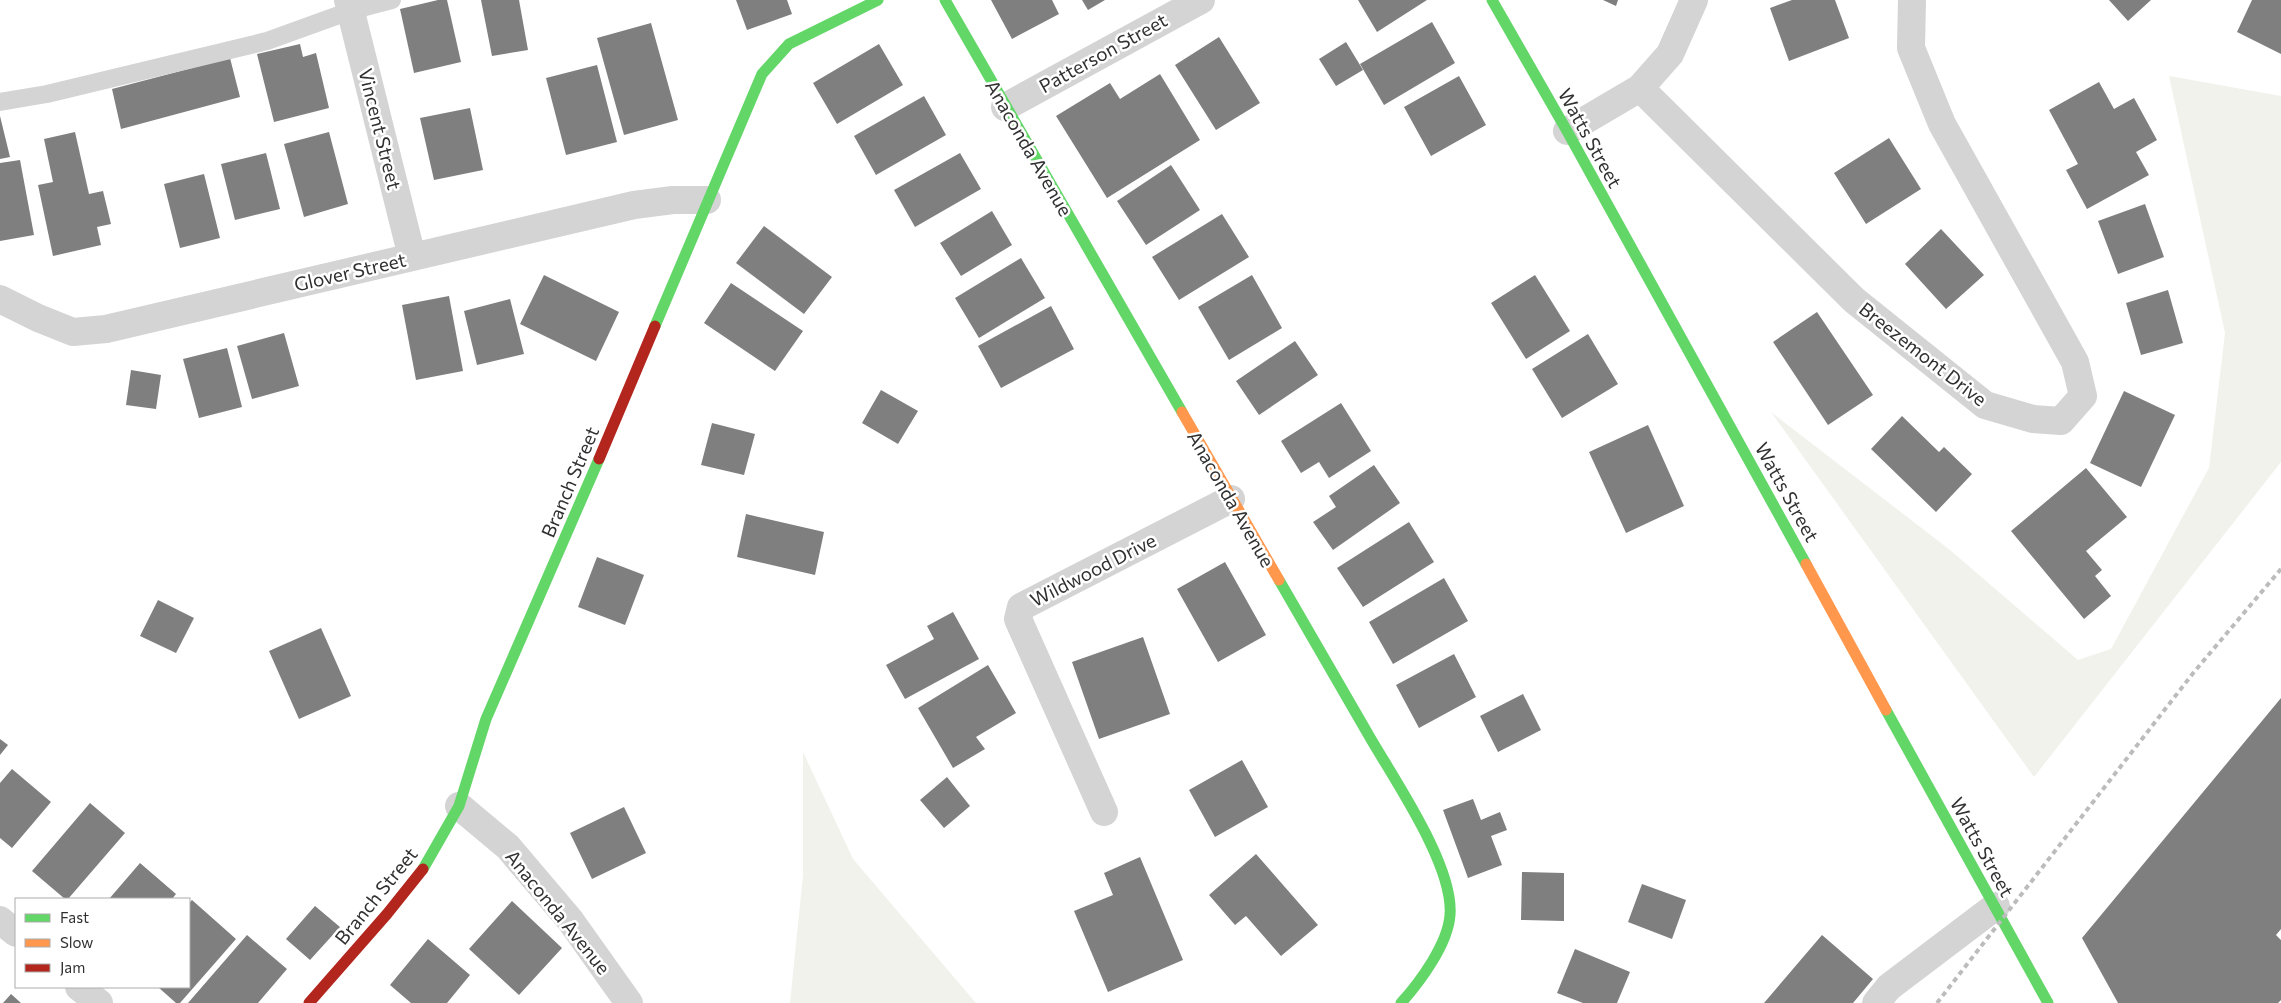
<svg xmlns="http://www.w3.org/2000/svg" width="2281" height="1003" font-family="Commissioner,sans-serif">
<rect width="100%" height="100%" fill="#fff"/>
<path fill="#f1f2ec" d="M2169,76L2281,96V462L2034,777L1771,412L1950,550L2078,660L2111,649L2209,468L2225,333Z
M803,752L853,859L976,1003H790L803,875Z"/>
<path fill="#7f7f7f" d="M438,0H447L461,62L414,73L400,9Z
M481,0H519L528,50L492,56Z
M736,0H787L792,14L747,30Z
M991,0H1052L1059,14L1012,39Z
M1082,0H1105L1088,10Z
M1358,0H1427L1377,32Z
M1603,0H1618L1616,6Z
M1792,0H1835L1849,38L1789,61L1770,8Z
M2109,0H2151L2128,21Z
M2252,0H2281V54L2237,32Z
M1432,22L1455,63L1384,105L1360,64Z
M651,23L678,120L624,135L597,38Z
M1219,37L1260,103L1216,130L1175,65Z
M1346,42L1363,70L1336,86L1319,59Z
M300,44L303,57L316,53L329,108L274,122L257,54Z
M879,44L903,85L837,124L813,83Z
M230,58L240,97L121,129L112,89Z
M597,65L617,142L566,155L546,78Z
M1160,74L1200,140L1107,198L1056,116L1110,83L1120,99Z
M1459,76L1486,125L1431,156L1404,107Z
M2099,82L2114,109L2134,98L2157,140L2136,152L2149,175L2087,209L2066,170L2078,164L2049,110Z
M924,96L946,135L876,175L854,136Z
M470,108L483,170L434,180L420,118Z
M0,116L10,157L0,159Z
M75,132L89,194L103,191L111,224L97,227L101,245L53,256L38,185L53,182L44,139Z
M329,132L348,204L304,217L284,144Z
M1889,138L1921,189L1866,224L1834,173Z
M266,153L280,209L235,220L221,164Z
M960,153L981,189L915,227L894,190Z
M20,160L34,235L0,241V163Z
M1171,165L1200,210L1146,245L1117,201Z
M204,174L220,238L180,248L164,184Z
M2145,204L2164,257L2118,274L2098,221Z
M992,211L1012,245L961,276L940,243Z
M1222,214L1249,257L1179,300L1152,257Z
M764,226L832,277L804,314L736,263Z
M1941,229L1984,275L1946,309L1905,264Z
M1021,258L1045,298L979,338L955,298Z
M544,275L619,312L596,361L520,324Z
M1252,275L1282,328L1229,360L1198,307Z
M1535,275L1570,331L1526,359L1491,303Z
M731,283L803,331L775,371L704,323Z
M2168,290L2183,343L2141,355L2126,303Z
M449,296L463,371L416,380L402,305Z
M510,299L524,354L477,365L464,311Z
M1051,306L1074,349L1001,388L978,346Z
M1817,312L1873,395L1828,425L1773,342Z
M284,333L299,386L252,399L237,346Z
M1588,334L1618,384L1562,418L1532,369Z
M1295,341L1318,375L1259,415L1236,381Z
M227,348L242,407L199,418L183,359Z
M131,370L161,375L156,409L126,405Z
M881,390L918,411L898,444L862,423Z
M2124,391L2175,415L2141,487L2090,463Z
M1341,403L1371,451L1329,478L1319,462L1301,473L1281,441Z
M1902,416L1939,452L1944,447L1972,474L1936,512L1871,449Z
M712,423L755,434L744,475L701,465Z
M1648,425L1684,506L1626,533L1589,452Z
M1374,465L1400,503L1333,550L1313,522L1336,507L1329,496Z
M2086,468L2127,517L2086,551L2102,570L2095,576L2111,596L2084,619L2011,531Z
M746,514L824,532L815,575L737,557Z
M1409,522L1434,562L1363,607L1337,568Z
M597,557L644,575L625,625L578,607Z
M1225,562L1266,635L1218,662L1177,589Z
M1444,578L1468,621L1393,664L1369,622Z
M158,600L194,618L176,653L140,636Z
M953,612L979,659L905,699L886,665L934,639L927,626Z
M321,628L351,696L299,719L269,651Z
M1143,637L1170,714L1099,739L1072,662Z
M1454,654L1476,697L1419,728L1396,685Z
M988,665L1016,713L976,737L985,749L953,768L918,708Z
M1523,694L1541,730L1498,752L1480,716Z
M2281,698V929L2276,935L2281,940V1000L2278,1003H2118L2082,938Z
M0,739L8,745L0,755Z
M1242,760L1268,807L1215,837L1189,790Z
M12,769L51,802L12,848L0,838V783Z
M947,777L970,806L944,828L920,800Z
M1473,799L1481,820L1500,812L1507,830L1491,836L1502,865L1468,878L1443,810Z
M90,803L125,833L68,899H65L32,871Z
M624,807L646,853L592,879L570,833Z
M1256,854L1318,925L1281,956L1246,916L1235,925L1209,895Z
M1140,857L1183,960L1108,992L1074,911L1113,895L1104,873Z
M140,863L176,894L172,899H109Z
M1522,872L1564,873V921L1521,920Z
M1642,884L1686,900L1672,939L1628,922Z
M192,900L236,939L180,1003H176L158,987H189V903Z
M512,901L562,948L519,995L469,949Z
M315,906L340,927L310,960L286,939Z
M247,935L287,969L258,1003H188Z
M1822,935L1873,979L1853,1003H1764Z
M428,939L470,975L447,1003H411L390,985Z
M1575,949L1630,972L1617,1003H1583L1557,993Z
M11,994L21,1003H3Z"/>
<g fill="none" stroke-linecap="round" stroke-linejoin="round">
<path stroke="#d4d4d4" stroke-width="18" d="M0,102L47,94L267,41L350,11L392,0"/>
<path stroke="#d4d4d4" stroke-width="28" d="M348,0L412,257
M1640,88L1854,300L1985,405L2033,419L2061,421L2083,396L2075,362L1942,124L1911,48L1912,0
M1005,107L1201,0
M1567,131L1640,88L1670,54L1694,0
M0,299L38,318L73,332L106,329L634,205L673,200H707
M459,806L508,847L570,920L629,1003
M1104,812L1018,619L1021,607L1231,499
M0,920L16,933
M79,987L99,1003
M1876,1003L1889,987L1996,906"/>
<path stroke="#63d668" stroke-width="11" d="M945,0L1182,412
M1492,0L1567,131L1806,564
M655,326L762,74L789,44L878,0
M1279,580C1309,632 1339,683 1368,734C1393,778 1454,865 1450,915C1448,944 1420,982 1401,1003
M1886,710L2048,1003
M423,869L459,806L486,719L599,459"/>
<path stroke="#ff974d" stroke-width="11" d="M1182,412L1279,580
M1806,564L1886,710"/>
<path stroke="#b3261e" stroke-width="11" d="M599,459L655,326
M309,1003L387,914L423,869"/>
<path stroke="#bcbcbc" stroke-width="4" stroke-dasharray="5 4" stroke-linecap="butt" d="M1937,1003L2194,672L2281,569"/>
</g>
<g text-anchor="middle" stroke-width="5" stroke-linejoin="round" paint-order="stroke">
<g font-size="19" fill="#303030" stroke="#fff">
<text transform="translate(1103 53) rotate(-29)" y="7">Patterson Street</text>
<text transform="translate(380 129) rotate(76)" y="7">Vincent Street</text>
<text transform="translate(1590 138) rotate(61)" y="7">Watts Street</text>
<text transform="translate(1029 148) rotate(60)" y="7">Anaconda Avenue</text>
<text transform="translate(350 272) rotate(-13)" y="7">Glover Street</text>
<text transform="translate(1923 354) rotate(38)" y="7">Breezemont Drive</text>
<text transform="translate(570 482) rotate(-67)" y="7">Branch Street</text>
<text transform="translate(1787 492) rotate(61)" y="7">Watts Street</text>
<text transform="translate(1231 499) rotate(60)" y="7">Anaconda Avenue</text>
<text transform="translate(1093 570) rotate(-27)" y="7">Wildwood Drive</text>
<text transform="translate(1982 847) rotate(61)" y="7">Watts Street</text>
<text transform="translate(376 896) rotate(-51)" y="7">Branch Street</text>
<text transform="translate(558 912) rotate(51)" y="7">Anaconda Avenue</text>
</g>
</g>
<rect x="15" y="898" width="175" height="90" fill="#ffffff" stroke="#acacac"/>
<rect x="25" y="914" width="25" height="8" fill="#63d668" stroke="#acacac"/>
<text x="60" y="923" font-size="15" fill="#303030">Fast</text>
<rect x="25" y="939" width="25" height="8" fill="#ff974d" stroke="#acacac"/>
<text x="60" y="948" font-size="15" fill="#303030">Slow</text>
<rect x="25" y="964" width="25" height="8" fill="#b3261e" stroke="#acacac"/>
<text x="60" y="973" font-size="15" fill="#303030">Jam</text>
</svg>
